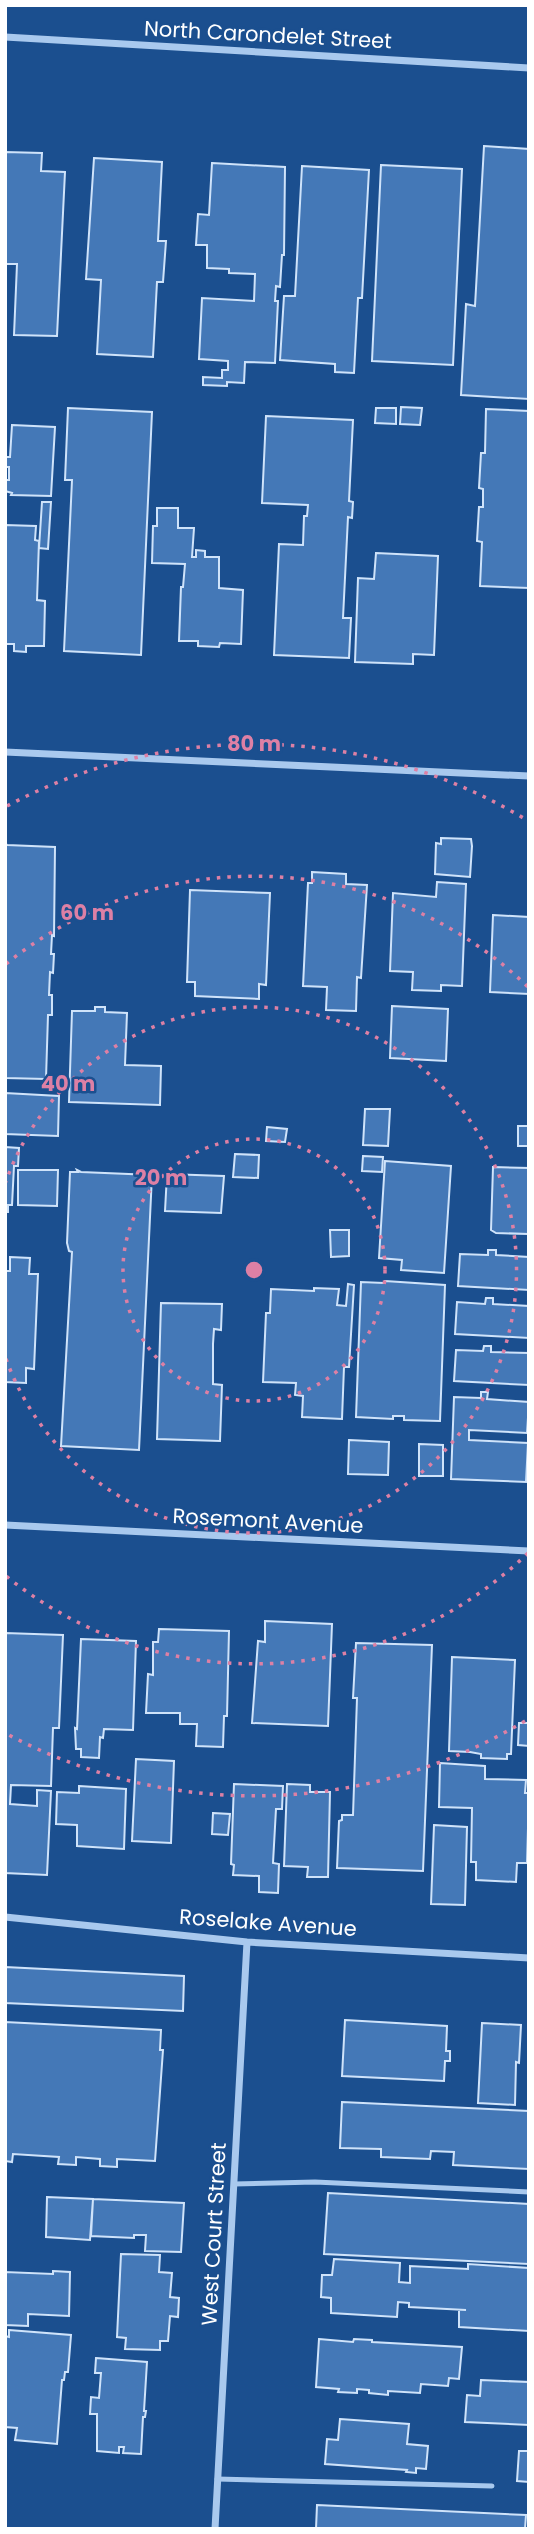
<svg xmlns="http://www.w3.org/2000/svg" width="534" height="2534" font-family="Poppins,sans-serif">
<rect width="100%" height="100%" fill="#1b4f8f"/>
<path fill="#4478b7" stroke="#cfe3fa" stroke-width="2" d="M484,146L529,149V399L461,395L466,304L475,306Z
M5,152L42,153L41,171L65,172L57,336L14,335L17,264H5Z
M94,158L162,162L158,241H166L163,282H157L153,357L97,354L101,280L86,279Z
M212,163L285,167L284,255H282L280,287L276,286L275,301H278L275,363L245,362L244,383L227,382V386L203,385V377L222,378V370H228V361L199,359L202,298L254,301L255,274L229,273V269L207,268V245H196L198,214L209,215Z
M381,165L462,169L453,365L372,361Z
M302,166L369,170L362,298H358L354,373L335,372V364L280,360L284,296H295Z
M401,407L422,408L420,425L400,424Z
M68,408L152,412L141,655L64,651L72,480H65Z
M376,408H396V424L375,423Z
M486,409L529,411V588L480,586L482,542L477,541L479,507H483V489L479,488L481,453H485Z
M266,416L353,420L349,501L353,502L352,518L348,517L343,618H351L349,658L274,655L279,544L303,545L304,516H307L308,505L262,503Z
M12,425L55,427L51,496L11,495L12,493L5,491V480H9V467H6V457H10Z
M42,502H51L48,549L39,548Z
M157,508H178V528H194L192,557H196V550L205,551V557H219V588L243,590L241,644L220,643L219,647L198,646V641H179L181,587H183L185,564L152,563L153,526H157Z
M5,525L36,526L35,540L39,541L37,600L45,601L44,646H26V652L14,651V644H5Z
M376,553L438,556L434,655L413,654V664L355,662L358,578L374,579Z
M441,838L471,839L472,846L470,877L435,874L436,843L441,844Z
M5,843L7,845L55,847L54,936L52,935L51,954H54L53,973L50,972L49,995H52V1015H48L46,1079L5,1078Z
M312,872L346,874V884L367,885L361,978L357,977L356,1011L326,1010L327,987L303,986L308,883H312Z
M437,882L466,884L462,986L441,985V991L412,990L413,972L390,971L393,893L436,897Z
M190,890L270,893L266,985L259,984V999L195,996V982H187Z
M493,915L529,917V994L490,992Z
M392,1006L448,1009L446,1061L390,1058Z
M95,1007H105V1012L127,1013L125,1065L161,1066L160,1105L69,1102L72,1011H95Z
M5,1093L59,1096L58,1136L5,1134Z
M365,1109H390L388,1146L363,1145Z
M518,1126H529V1146H518Z
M267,1127L287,1129L285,1142L266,1141Z
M5,1147L19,1148L18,1166H14L12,1205H8V1212H5Z
M235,1154L259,1155L258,1178L233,1177Z
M363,1156L383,1157L382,1172L362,1171Z
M385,1161L451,1166L444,1273L401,1270L402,1260L379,1258Z
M493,1167L529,1168V1237L528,1234L496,1233L491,1230Z
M18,1170H58L57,1206L18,1205Z
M77,1170L81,1172L152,1175L139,1450L61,1446L72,1252L69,1251L67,1243L70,1172H78Z
M167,1174L224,1176L221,1213L165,1211Z
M330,1230H349V1256L331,1257Z
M488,1250H496V1255L529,1257V1290L458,1286L460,1254L488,1255Z
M10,1257L30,1258L29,1274H38L34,1369L26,1368V1383L5,1382V1271H10Z
M385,1281L445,1285L440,1421L404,1420V1416H393V1419L356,1417L361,1282L384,1283Z
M348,1284L354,1285L349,1367H344L342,1419L302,1417L303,1396L295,1395L296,1383L263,1382L266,1313H270L271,1289L314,1291V1288L339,1289L337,1305L346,1306Z
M486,1298H493V1304L529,1306V1338L455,1334L457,1302L485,1304Z
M161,1303L222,1304L221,1330L214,1329L213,1344V1384L222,1385L220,1441L157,1439Z
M484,1346H491V1352L529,1353V1385L454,1381L456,1350L483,1351Z
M481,1392H488L487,1399L529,1402L527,1433L469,1430V1440L528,1443L526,1482L451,1479L454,1397L481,1398Z
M349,1440L389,1442L388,1475L348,1474Z
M419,1444L443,1445V1476H419Z
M265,1621L332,1624L328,1726L252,1723L258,1641L265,1642Z
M159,1629L229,1631L227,1716H224L223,1747L196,1746L197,1724H180V1713H146L148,1674L153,1675V1642H158Z
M5,1633L63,1635L59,1728H53L51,1786L11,1785L10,1804L37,1806V1790L51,1791L47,1875L5,1873Z
M81,1639L136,1641L133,1730L104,1729L103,1738L100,1737L99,1758L81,1757V1749H76L75,1728L77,1729Z
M356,1643L432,1645L423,1871L337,1868L339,1821L342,1820V1815H353L357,1698H353Z
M452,1657L515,1660L511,1754H507V1759L481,1758V1754L470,1752L449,1751Z
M519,1723H529V1746L518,1745Z
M136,1759L174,1761L171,1843L132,1841Z
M440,1763L485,1766V1779L526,1780L525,1793H529L527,1863H517L516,1882L476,1880V1862H471L472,1808L439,1807Z
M234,1784L283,1786L282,1809H276L273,1863L279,1864L278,1893L259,1892V1876L233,1875L234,1865L231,1864Z
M287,1784L310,1785V1792H330L328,1877H307L308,1867L284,1866Z
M79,1786L126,1789L124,1849L77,1846V1825L56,1824L57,1792L79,1793Z
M213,1813L230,1814L228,1835L212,1834Z
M434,1825L467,1827L465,1905L431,1904Z
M5,1967L184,1976L183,2011L5,2003Z
M345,2020L447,2026L446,2051H450V2061H445L444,2081L342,2076Z
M5,2022L161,2030L160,2050H163L155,2161L117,2159V2167L100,2166V2159L76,2157V2165L58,2164L59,2157L13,2154L12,2162L5,2161Z
M482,2023L521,2025L519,2063L516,2062L515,2105L478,2103Z
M342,2102L529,2111V2169L453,2165L454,2152L431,2151L430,2159L381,2157V2149L340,2148Z
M328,2193L529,2204V2264L324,2254Z
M47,2197L93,2199L90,2240L46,2237Z
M93,2199L184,2203L181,2252L145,2251L146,2235H134V2238L91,2236Z
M121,2254L160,2255L159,2272L172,2273L170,2297L179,2298L178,2317L170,2316L168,2341H160V2350L125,2349L126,2338L117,2337Z
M334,2259L400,2263L399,2282L410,2283V2266L468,2269V2264L529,2268V2331L459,2327V2310H466L409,2307V2303L398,2302L397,2317L331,2313V2298L321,2297L322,2275H332Z
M53,2271L70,2272L69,2316L28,2314V2326L5,2325V2272L53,2274Z
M9,2330L71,2335L68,2372H65L64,2380H62L57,2444L15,2440L17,2428L5,2427V2336L9,2337Z
M319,2339L353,2342L354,2339L372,2340V2342L462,2347L459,2379L449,2378L448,2386L421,2384L420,2393L388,2391V2395L369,2393V2390L357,2389V2393L338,2392L339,2389L316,2387Z
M96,2358L147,2362L144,2411H146L145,2417H143L141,2454L123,2453L124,2447H119V2453L97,2451V2414H90L91,2397L99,2398L101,2373H95Z
M481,2380L529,2382V2425L465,2422L467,2395L480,2396Z
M340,2419L409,2424L407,2444L428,2446L426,2469L416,2468V2473L406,2472L407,2470L325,2464L327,2439L338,2440Z
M519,2451H529V2482L517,2481Z
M317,2505L526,2515L525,2529H316Z"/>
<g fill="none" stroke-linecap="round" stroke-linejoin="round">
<path stroke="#a9c9ee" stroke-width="5" d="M234,2184L315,2182L529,2192
M217,2479L492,2486"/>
<path stroke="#a9c9ee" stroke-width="7" d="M5,37L529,68
M5,752L529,776
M5,1525L529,1551
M5,1917L247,1942L529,1958
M215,2529L247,1942"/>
</g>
<g fill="none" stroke="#dd80a5" stroke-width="3.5" stroke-dasharray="3.5 7">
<circle cx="254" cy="1270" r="131"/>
<path d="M5 1184A263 263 0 1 1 5 1356"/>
<path d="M528 1553A394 394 0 0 1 6 1576M6 964A394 394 0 0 1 528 987"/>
<path d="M525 1721A526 526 0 0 1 7 1734M7 806A526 526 0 0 1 525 819"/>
</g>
<g text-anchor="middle" stroke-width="5" stroke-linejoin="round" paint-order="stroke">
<g font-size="21" fill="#fff" stroke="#1b4f8f">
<text transform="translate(268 35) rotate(3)" y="7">North Carondelet Street</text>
<text transform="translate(268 1521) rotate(3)" y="7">Rosemont Avenue</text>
<text transform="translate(268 1923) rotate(4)" y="7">Roselake Avenue</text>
<text transform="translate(214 2234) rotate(-87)" y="7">West Court Street</text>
</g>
</g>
<circle cx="254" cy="1270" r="10" fill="#dd80a5" stroke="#1b4f8f" stroke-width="3.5"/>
<g font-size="21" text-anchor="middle" font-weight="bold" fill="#dd80a5" stroke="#1b4f8f" stroke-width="5" stroke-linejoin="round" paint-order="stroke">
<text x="254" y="751">80 m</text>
<text x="87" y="920">60 m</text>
<text x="68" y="1091">40 m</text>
<text x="161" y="1185">20 m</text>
</g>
<rect width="534" height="2534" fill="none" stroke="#ffffff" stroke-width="14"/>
</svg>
